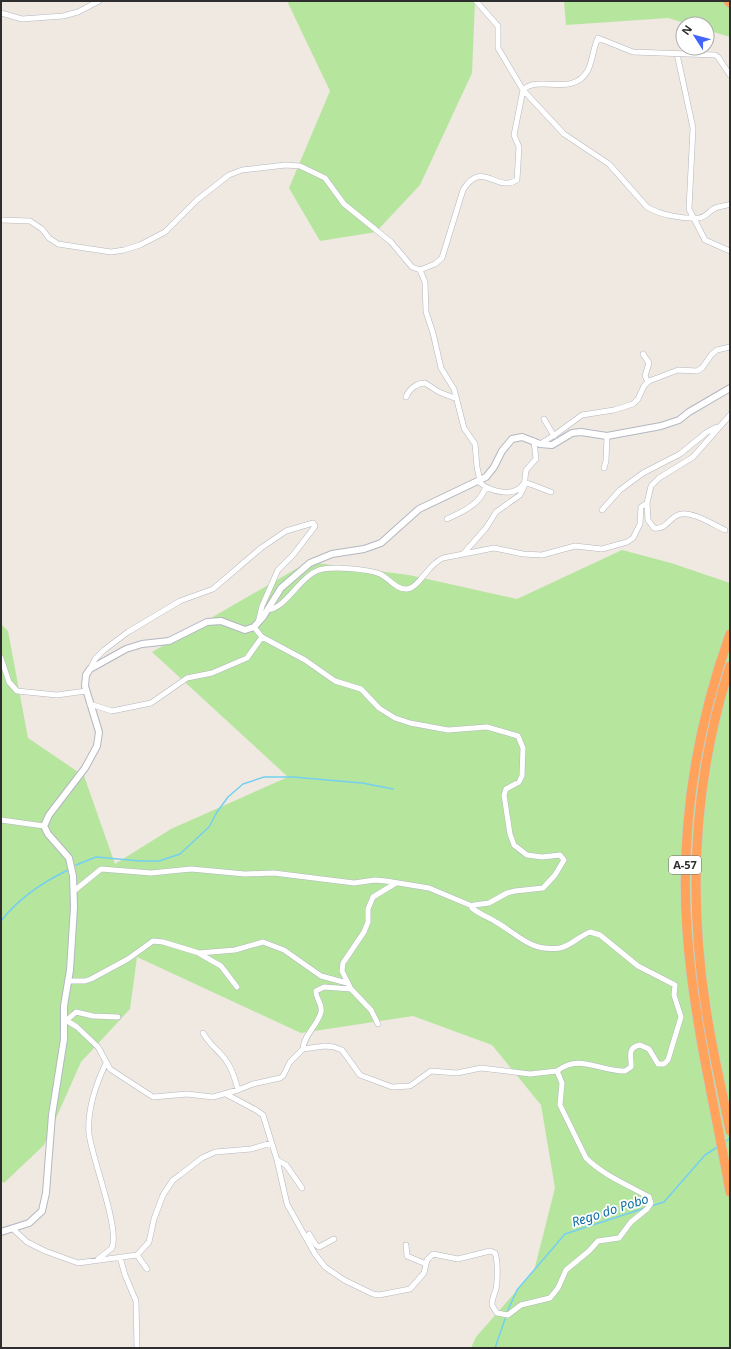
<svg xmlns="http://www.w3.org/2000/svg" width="731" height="1349" font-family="'Noto Sans',sans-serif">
<rect width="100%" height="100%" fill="#efe9e1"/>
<path fill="#b6e59e" d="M287,1H475L472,73L420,185L376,232L320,241L289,188L330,91Z
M564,1H730V37L707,30V24H688L668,18L566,25Z
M622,550L671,563L730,583V1348H471L476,1337L534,1271L555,1188L541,1105L492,1045L413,1016L301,1033L137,957L130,1009L81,1062L44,1145L4,1183L1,1181V624L8,631L28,738L84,776L115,864L171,829L288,777L152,652L308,562L409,575L517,599Z"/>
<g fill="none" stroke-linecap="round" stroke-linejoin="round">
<path stroke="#75cff0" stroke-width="1.5" d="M76,865L96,857L140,861H159L180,854L209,827L217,812L228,797L243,784L264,777H293L362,783L393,789
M1,921C18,899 43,882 68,870
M725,1142L730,1138
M651,1206L664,1202L705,1155L719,1146
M508,1310L517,1290L565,1234L645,1208
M495,1348L505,1319"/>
<defs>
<path id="minor" d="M476,1L498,26V48L523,90L564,134L609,164L647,207C660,215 683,219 699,218C707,217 710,209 718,207C722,206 726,206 730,204
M1,13L22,19L63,16L78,12L99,1
M677,54L693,128L689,209L705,240L730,251
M1,220L30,221L42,229L49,238L58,244L111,252L124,250L140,245L165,232L197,200L229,175L242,170L286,165L300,166L325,178L344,204L391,242L412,267L420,270L435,264L442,258L463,190C482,159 496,193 517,180L519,147L514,135L523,90C539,74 573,98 588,70C593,60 593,48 598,38L633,52L715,55L718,57L730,75
M420,270L425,282L426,312L433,333L441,368L454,389L464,428L475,444L477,467L480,481
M643,354L649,363L645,376L648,382
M406,397C409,389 417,383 425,383L439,392L457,399
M544,419L554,436
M540,444L556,434L582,415L614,410L633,404L638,399L644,386L649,381L678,370L697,371L702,368L712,354L717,350L730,347
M604,468L606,461L607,436
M479,482C489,491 515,499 524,483
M524,483L530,484L551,492
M602,510L620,490L643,473L680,454L707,432L717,427
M447,519C464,511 479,505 486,487
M725,530C714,525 689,509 678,515C668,519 666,530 654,528L648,520L647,503L651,486L659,478L693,457L730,415
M463,554L486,528L496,512L520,495L524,487L526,470L536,459L534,441
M267,610C286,609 299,577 319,570C332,566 368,569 380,574C389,578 396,590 407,589C419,588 428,564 443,558L494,548L523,554L542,555L575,546L602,549L627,542L633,538L640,524L641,507L647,503
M254,627L262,637L305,660L335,681L361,689L379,708L395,718L410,723L448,730L487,727L518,736L523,748L522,776L519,782L506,789L504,795L510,834L514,845L527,855L542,857L560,855L564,860L555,875L543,888L515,891L507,893L489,903L474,905L472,908C479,914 488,917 496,922C519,935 530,952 560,948C571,946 579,936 590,932L600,935L638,966L675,985L674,995L681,1017L668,1060L664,1064H658L649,1049L640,1045C626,1048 632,1057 631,1067L625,1071C600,1072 580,1053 557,1071
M1,658L9,682L17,691L57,695L86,691
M90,669L95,659L104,650L128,632L180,601L213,589L261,548L286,531L313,523L315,526L313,529L293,555L278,570L262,606L258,623
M90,704L112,711L151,703L187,678L212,673L247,658L262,637
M1,820L44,826
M74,891L101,869L151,873L191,869L245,874L274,873L354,883L375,880L386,881L429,888L472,906
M200,954L221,966L237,987
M68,981H85L91,979L128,959L153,941L163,942L199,953L235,950L263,942L284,950L321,976L347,983
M351,989L371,1010L378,1024
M64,1019L77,1027L98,1047L110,1069L153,1097L187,1094L213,1097L238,1090L253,1084L280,1078L283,1076L290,1062L303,1049L325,1046L334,1047L342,1050L360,1075L392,1087L410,1086L431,1071L457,1073L481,1068L530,1074L557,1071L562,1083L560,1105L586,1158C603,1175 628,1185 649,1197L651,1203L647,1209L631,1222L619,1238L598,1241L589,1251L566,1270L558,1288L550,1298L521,1305L508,1315L497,1313L492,1305C492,1300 493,1297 495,1292C498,1285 498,1260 495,1253L490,1251L458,1259L433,1254L427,1260L424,1273L410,1289L379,1295L373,1294L344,1280L325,1267L315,1254L287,1204L277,1160L263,1115L256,1110L226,1094
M67,1020L76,1012L93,1016L118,1017
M203,1033C210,1045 217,1049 225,1059C232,1068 235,1079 238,1090
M303,1049C303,1036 318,1025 321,1012C323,1003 315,999 316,991L324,987L351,989L342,971L343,963L364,932L368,922V909L373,897L396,883
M277,1160L286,1165L302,1188
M13,1229L27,1242L45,1251L78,1263L137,1255L149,1242L154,1219L163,1195L173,1180L180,1175L202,1158L215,1152L251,1149L271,1143
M309,1234L316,1245L319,1247L334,1239
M406,1245L407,1256L426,1264
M137,1255L147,1269
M120,1257L125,1275L136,1301L137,1348
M98,1259L112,1248C120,1228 92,1159 89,1134C87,1110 96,1084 106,1063"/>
<path id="tertiary" d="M1,1232L29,1223L42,1211L46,1193L52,1115L64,1039V1006L70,970L74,907L73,876L69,858L48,834L44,826L49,815L85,768L97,746L99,732L85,686L86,675L90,669L126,649L142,644L169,641L207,622L221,621L245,630L254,627L263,617L281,588L310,563L332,554L364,549L381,543L419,509L486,477L494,467L502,451L512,439L522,437L540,444L552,445L572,433L581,432L607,436L661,426L679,420L689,412L730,388"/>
<path id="motorway" d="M728,1L730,3
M730,634C696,729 680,829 687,930C693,1019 715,1105 730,1192
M730,666C694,777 688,894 706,1009C712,1050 722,1090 730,1131"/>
</defs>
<use href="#minor" stroke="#b4b7c1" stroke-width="6"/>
<use href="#tertiary" stroke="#b4b7c1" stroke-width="8"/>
<use href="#motorway" stroke="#c9c9c9" stroke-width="10"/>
<use href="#minor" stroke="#fff" stroke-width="5"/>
<use href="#tertiary" stroke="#fff" stroke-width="6"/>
<use href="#motorway" stroke="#ffa35c" stroke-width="9"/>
</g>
<g text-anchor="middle" stroke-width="3.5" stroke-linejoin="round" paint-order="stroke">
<rect fill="#fff" stroke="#6d6d6d" stroke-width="1" x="669" y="856" width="32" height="18" rx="3"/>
<g font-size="11" font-weight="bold" fill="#2e2e2e">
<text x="685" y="869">A-57</text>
</g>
<g font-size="13" font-style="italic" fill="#0d6fa3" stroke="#fff">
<text transform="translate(610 1210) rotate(-18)" y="5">Rego do Pobo</text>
</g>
</g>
<rect width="731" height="1349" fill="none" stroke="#2e2e2e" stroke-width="4"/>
<g transform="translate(695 36) rotate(306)"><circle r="19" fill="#ffffff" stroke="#ababab"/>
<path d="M0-3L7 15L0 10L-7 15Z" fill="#4264fb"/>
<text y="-6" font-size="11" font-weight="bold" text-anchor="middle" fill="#2e2e2e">N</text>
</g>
</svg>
